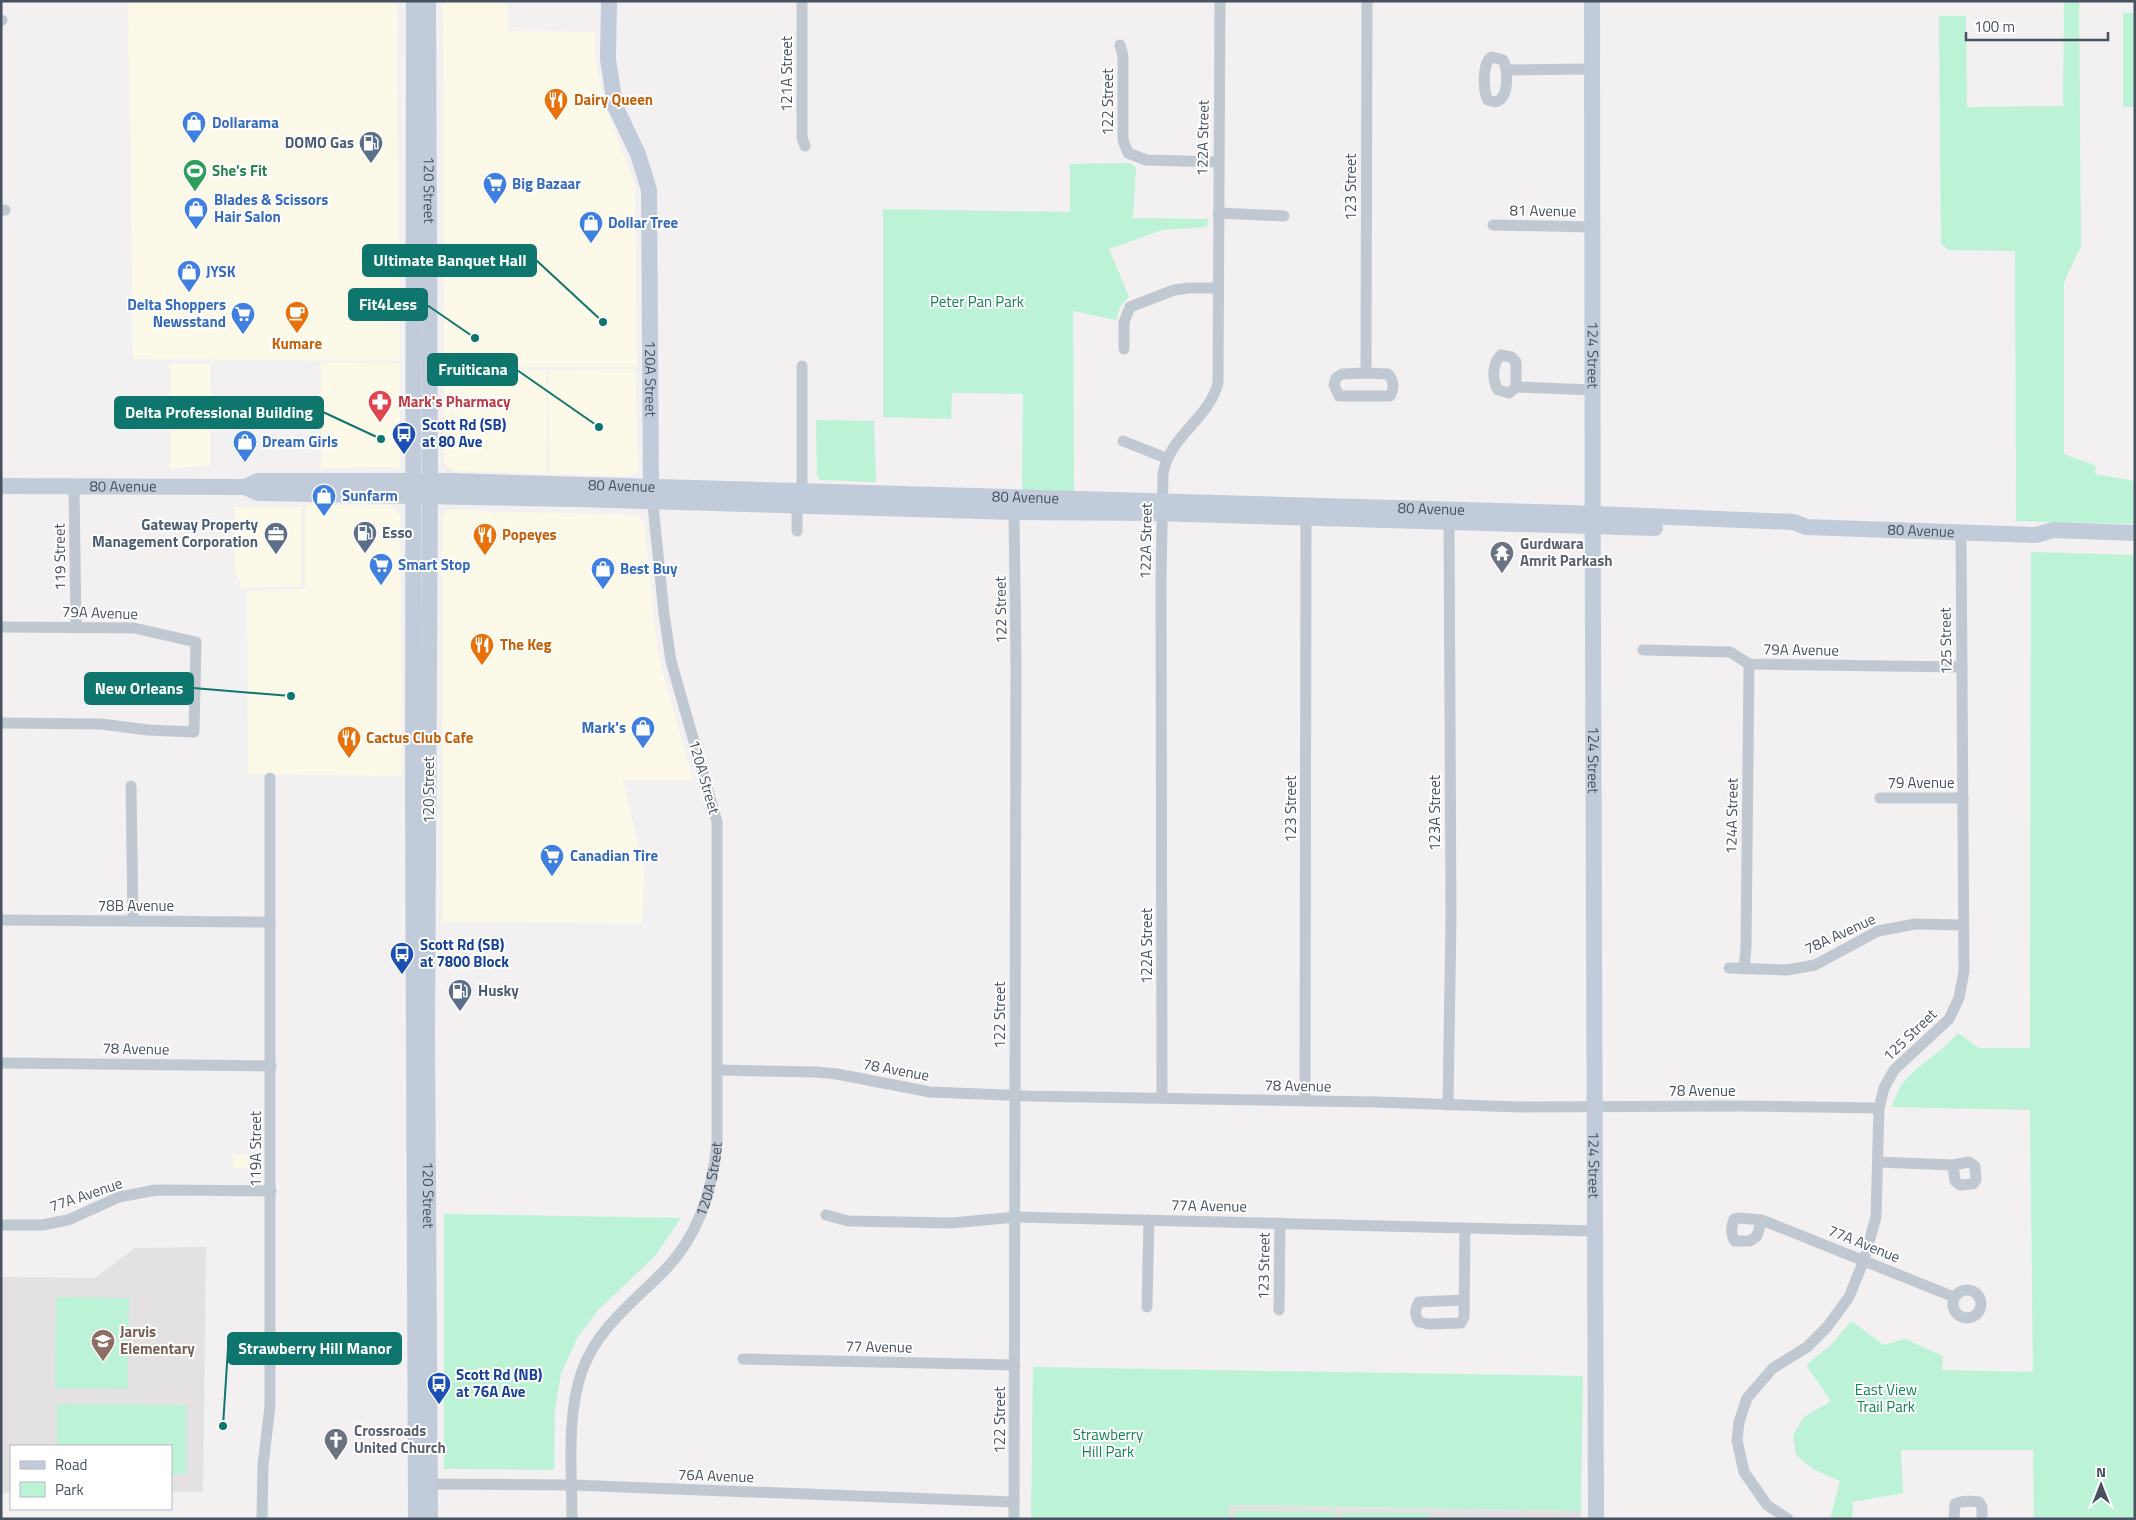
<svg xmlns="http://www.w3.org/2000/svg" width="2136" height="1520" font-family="'Titillium Web',sans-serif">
<rect width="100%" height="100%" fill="#f2f0f0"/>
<path fill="#fdf9e9" d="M128,1H397L400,361L133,359Z
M443,1H507L508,31L595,32V59L606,108L635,185L637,367H444Z
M321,362L400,363V467L321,468Z
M170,364H210V465L170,469Z
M444,369L546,370L547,474L453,471L444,463Z
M635,369L639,471L629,476L549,474L548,370Z
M305,505H390L398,511L400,517L402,776L248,774L247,591L305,589Z
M234,507H302V586L241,588L239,578L235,574Z
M448,510L637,515L644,524L658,656L693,780H623L644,869L642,923L442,922V517Z
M233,1154H252V1168H233Z"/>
<path fill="#e4e1e2" d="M206,1247L203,1492H171V1446H11V1493H1V1277L95,1278L135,1248Z
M1229,1505L1581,1511V1519H1229Z"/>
<path fill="#bcf2d6" d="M2064,1H2079L2081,246L2064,282V454L2096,466L2095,474L2135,481V524L2016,521L2015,251L1948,250L1941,244L1939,16H1966L1967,107L2063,106Z
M2123,13H2135V107H2123Z
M1129,163L1136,167L1133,218L1208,219L1207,227L1162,230L1109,249L1129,297L1120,307L1116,320L1073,311L1074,495L1022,494L1023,394L952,393L951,419L883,417V209L1070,212V164Z
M816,420L874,421L876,482L820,480L817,475Z
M2031,552L2135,555V1519H2034L2033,1450H1901L1903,1493L1853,1502L1852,1519H1830L1840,1481L1813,1469L1796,1455L1793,1435L1804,1417L1831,1401L1806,1365L1831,1345L1851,1321L1884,1345L1905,1339L1943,1356L1942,1370L2033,1372L2030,1110L1892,1107C1902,1068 1935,1061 1958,1033L1979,1048H2030Z
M444,1214L681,1218L655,1256L598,1310L577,1338L561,1374L555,1408L554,1470L444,1469Z
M56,1297L129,1298L128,1389L55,1388Z
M1033,1367L1583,1376L1581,1511L1229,1505V1519H1031Z
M57,1404L187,1405V1474H171V1446H57Z
M1234,1511L1335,1512V1519H1234Z
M1341,1513H1428V1519H1341Z"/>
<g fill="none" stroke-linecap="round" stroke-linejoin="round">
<g stroke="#c0c9d2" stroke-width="11">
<path d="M802,1V138L805,146"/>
<path d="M1,20H2"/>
<path d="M1120,45L1123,56V140L1128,153L1146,160L1218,162"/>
<path d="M1492,57L1503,60C1509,70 1510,110 1488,100C1483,91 1482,61 1492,57Z"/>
<path d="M1506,70L1593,69"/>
<path d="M1,210H5"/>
<path d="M1218,213L1284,216"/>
<path d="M1493,225L1593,227"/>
<path d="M1124,349V322L1130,307L1174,290L1189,288H1217"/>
<path d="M1501,355L1511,357L1516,362V387L1509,393L1498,390C1492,380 1492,363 1501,355Z"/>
<path d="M1366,373L1367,1"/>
<path d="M1366,373L1388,374C1394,381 1395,387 1390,396H1339L1334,385L1336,378L1342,374Z"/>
<path d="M1516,387L1593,390"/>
<path d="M1123,441L1166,458"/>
<path d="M74,487L76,627"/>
<path d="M802,492V366"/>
<path d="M797,505V531"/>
<path d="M1,627L134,628L196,642L194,732L148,730L101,724L1,723"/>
<path d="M1643,650L1730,652L1749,664L1962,667"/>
<path d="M131,786L133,921"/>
<path d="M1880,798H1963"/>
<path d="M1,920L270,922"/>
<path d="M1729,968L1787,970L1815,965L1878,931L1915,924L1962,925"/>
<path d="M1744,969L1746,948L1749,664"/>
<path d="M1,1063L271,1066"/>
<path d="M718,1070L816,1072L837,1074L930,1092L1028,1096L1376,1102L1520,1107L1743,1106L1879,1108"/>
<path d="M1162,1098L1161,580L1163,474C1168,437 1209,419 1218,383L1220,1"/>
<path d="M1305,1101L1306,517"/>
<path d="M1448,1105L1451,918L1449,522"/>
<path d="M1878,1162L1953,1165L1969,1162L1975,1166L1976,1180L1973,1184L1960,1185L1955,1181L1953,1165"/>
<path d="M826,1215L848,1221L952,1223L1015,1217L1593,1231"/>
<path d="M1762,1220L1757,1236L1750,1241H1735C1730,1234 1731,1227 1734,1219L1740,1218L1762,1220L1954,1297"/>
<path d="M1,1225H42L68,1220L119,1197L156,1190L271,1191"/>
<circle cx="1967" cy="1304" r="14"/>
<path d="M1464,1300L1419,1302C1415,1310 1414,1314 1419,1322L1428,1324L1461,1323L1464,1317L1465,1229"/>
<path d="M1147,1307L1149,1220"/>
<path d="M1279,1310L1280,1223"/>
<path d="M743,1359L1015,1365"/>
<path d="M424,1484L572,1485L1014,1502"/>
<path d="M262,1519L263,1465L270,1406V778"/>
<path id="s1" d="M572,1519C572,1472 566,1416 582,1371C597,1329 632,1303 663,1272C698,1237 713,1191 717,1142V822L671,661L664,614L652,496"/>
<path d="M1014,1519L1016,667L1014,512"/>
<path d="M1788,1519L1767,1505L1744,1472L1737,1440L1739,1422L1747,1398L1773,1368L1807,1347L1828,1326L1849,1297L1864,1260L1876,1217L1879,1108L1884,1088L1894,1070L1949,1019L1959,998L1964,971L1961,533"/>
<path d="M1954,1519L1955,1504C1961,1501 1972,1501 1979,1502L1982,1507V1519"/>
</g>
<g stroke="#c2cbda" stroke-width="16">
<path d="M414,1L413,797L416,1519"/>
<path id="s2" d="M428,1L430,481L427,1034L430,1519"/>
<path id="s3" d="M609,1L608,59L615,106L638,154L649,190L651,487"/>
<path id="s4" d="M1592,1C1594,507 1591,1013 1596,1519"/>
<path id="s5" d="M1,486L245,487L258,493L577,499L1014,512L1153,513L1655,528"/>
<path id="s6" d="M245,487L258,481H450L1570,513L1794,522L1806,527L2036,535L2053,530L2135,533"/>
</g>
</g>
<defs>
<symbol id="restaurant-pin" viewBox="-11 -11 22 30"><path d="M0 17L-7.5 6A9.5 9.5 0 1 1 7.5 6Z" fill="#e8710a" stroke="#fff"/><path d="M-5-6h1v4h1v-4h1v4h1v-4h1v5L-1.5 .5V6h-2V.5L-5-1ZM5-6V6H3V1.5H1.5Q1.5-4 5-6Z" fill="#fff"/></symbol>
<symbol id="shop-pin" viewBox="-11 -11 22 30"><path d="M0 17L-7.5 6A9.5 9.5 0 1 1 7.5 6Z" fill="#3f7fe0" stroke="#fff"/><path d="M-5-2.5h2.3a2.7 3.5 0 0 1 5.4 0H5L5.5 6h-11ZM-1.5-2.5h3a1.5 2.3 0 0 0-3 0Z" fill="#fff"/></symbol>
<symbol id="fuel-pin" viewBox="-11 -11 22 30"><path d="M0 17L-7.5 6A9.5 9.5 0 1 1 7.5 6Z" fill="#5c6f8a" stroke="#fff"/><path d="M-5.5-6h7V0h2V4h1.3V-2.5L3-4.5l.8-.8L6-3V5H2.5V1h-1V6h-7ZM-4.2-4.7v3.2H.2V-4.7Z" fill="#fff"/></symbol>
<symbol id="stadium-pin" viewBox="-11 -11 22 30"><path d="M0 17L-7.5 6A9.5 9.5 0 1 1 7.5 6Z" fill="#2e9e5b" stroke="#fff"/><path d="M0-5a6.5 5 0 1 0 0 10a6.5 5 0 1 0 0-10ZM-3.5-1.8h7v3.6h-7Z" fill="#fff"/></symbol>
<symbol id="supermarket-pin" viewBox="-11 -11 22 30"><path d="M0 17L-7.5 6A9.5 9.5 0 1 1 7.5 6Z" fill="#3f7fe0" stroke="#fff"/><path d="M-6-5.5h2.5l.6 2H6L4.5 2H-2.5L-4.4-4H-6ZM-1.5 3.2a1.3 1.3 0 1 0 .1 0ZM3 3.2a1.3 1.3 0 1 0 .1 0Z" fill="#fff"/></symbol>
<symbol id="cafe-pin" viewBox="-11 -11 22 30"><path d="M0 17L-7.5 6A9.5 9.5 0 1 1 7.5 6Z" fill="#e8710a" stroke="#fff"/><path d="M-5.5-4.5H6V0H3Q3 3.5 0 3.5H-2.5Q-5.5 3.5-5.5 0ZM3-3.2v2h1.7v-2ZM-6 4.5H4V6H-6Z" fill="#fff"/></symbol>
<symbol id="pharmacy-pin" viewBox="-11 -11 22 30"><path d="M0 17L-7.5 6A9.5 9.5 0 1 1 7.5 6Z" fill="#e0444e" stroke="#fff"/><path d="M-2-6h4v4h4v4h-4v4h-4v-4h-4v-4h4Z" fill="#fff"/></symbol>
<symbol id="bus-pin" viewBox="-11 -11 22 30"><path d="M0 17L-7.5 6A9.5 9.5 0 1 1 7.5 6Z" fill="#1a4fb4" stroke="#fff"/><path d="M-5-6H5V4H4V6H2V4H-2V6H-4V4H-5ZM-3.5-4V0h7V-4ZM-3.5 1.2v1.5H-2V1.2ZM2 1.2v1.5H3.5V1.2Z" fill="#fff"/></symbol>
<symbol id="office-pin" viewBox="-11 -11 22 30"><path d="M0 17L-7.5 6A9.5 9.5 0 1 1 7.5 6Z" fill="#5c6f8a" stroke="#fff"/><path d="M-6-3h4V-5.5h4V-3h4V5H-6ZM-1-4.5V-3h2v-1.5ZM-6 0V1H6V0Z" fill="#fff"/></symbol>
<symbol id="temple-pin" viewBox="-11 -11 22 30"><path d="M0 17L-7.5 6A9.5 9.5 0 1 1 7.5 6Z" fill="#6b7280" stroke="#fff"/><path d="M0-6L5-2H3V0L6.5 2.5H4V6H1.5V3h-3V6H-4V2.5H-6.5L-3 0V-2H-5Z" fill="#fff"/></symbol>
<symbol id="school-pin" viewBox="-11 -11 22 30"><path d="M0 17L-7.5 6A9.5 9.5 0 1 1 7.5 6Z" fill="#8d6e63" stroke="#fff"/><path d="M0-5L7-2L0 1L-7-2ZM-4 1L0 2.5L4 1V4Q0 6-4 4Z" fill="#fff"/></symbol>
<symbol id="church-pin" viewBox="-11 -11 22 30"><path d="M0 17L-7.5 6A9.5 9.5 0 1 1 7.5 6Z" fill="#6b7280" stroke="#fff"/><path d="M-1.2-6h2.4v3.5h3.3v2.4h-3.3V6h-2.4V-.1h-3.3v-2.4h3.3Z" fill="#fff"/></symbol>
</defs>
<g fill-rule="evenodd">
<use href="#restaurant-pin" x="542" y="86" width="28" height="38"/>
<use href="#shop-pin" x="180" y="109" width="28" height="38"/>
<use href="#fuel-pin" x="357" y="129" width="28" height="38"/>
<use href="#stadium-pin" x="181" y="157" width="28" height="38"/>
<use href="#supermarket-pin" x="481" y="170" width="28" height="38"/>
<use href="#shop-pin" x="182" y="195" width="28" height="38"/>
<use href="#shop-pin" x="577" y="209" width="28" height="38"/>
<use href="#shop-pin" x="175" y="258" width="28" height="38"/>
<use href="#cafe-pin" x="283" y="299" width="28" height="38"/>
<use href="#supermarket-pin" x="229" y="300" width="28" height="38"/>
<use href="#pharmacy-pin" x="366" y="388" width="28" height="38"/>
<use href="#bus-pin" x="390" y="420" width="28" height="38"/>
<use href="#shop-pin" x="231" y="428" width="28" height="38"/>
<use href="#shop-pin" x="310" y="482" width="28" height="38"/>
<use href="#fuel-pin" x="351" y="519" width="28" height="38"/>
<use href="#office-pin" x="262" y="520" width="28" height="38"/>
<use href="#restaurant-pin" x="471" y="521" width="28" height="38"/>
<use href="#temple-pin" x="1488" y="539" width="28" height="38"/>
<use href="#supermarket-pin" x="367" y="551" width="28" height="38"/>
<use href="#shop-pin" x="589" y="555" width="28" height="38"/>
<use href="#restaurant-pin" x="468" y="631" width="28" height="38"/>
<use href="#shop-pin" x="629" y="714" width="28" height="38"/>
<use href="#restaurant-pin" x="335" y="724" width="28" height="38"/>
<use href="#supermarket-pin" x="538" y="842" width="28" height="38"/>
<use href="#bus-pin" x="388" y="940" width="28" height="38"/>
<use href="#fuel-pin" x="446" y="977" width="28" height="38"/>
<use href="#school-pin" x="89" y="1327" width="28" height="38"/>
<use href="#bus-pin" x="425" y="1370" width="28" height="38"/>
<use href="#church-pin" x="322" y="1426" width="28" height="38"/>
</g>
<g text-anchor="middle" stroke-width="4" stroke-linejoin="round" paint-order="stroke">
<g font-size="15" fill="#47515f" stroke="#fff">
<text transform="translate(787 74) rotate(-90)" y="5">121A Street</text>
<text transform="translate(1108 102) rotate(-90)" y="5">122 Street</text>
<text transform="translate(1203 138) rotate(-89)" y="5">122A Street</text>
<text transform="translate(1351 187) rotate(-90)" y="5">123 Street</text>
<text dy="5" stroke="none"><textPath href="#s2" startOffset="189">120 Street</textPath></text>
<text transform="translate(1543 211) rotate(1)" y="5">81 Avenue</text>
<text dy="5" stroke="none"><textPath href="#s4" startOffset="354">124 Street</textPath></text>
<text dy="5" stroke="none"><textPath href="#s3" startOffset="385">120A Street</textPath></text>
<text dy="5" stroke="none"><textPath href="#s6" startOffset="378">80 Avenue</textPath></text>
<text dy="5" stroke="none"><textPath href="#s5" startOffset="122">80 Avenue</textPath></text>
<text dy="5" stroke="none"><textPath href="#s6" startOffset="782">80 Avenue</textPath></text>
<text dy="5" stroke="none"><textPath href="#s6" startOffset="1188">80 Avenue</textPath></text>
<text dy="5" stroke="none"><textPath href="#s6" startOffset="1679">80 Avenue</textPath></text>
<text transform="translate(1146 541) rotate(-89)" y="5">122A Street</text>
<text transform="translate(60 557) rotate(-91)" y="5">119 Street</text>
<text transform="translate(1001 610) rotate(-91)" y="5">122 Street</text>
<text transform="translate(100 613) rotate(2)" y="5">79A Avenue</text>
<text transform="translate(1946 641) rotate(-91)" y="5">125 Street</text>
<text transform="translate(1801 650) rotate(1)" y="5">79A Avenue</text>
<text dy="5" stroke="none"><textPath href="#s4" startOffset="759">124 Street</textPath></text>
<text transform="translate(704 777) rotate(74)" y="5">120A Street</text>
<text x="1921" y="788">79 Avenue</text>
<text transform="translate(429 790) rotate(-90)" y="5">120 Street</text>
<text transform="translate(1291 809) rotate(-90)" y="5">123 Street</text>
<text transform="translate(1435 813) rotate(-90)" y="5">123A Street</text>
<text transform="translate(1732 816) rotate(-89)" y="5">124A Street</text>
<text x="136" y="911">78B Avenue</text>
<text transform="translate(1840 934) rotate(-25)" y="5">78A Avenue</text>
<text transform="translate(1147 946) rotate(-90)" y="5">122A Street</text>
<text transform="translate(1000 1015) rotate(-90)" y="5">122 Street</text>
<text transform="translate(1910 1035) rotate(-44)" y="5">125 Street</text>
<text transform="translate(136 1049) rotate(1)" y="5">78 Avenue</text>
<text transform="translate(896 1070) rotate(10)" y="5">78 Avenue</text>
<text transform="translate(1298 1086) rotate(1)" y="5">78 Avenue</text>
<text x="1702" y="1096">78 Avenue</text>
<text transform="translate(256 1149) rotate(-90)" y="5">119A Street</text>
<text dy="5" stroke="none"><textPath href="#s4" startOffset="1164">124 Street</textPath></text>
<text dy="5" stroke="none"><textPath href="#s1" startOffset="384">120A Street</textPath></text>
<text transform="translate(86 1195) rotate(-19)" y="5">77A Avenue</text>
<text dy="5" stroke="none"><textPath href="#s2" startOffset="1194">120 Street</textPath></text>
<text transform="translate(1209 1206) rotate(1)" y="5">77A Avenue</text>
<text transform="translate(1864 1244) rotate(22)" y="5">77A Avenue</text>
<text transform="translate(1264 1266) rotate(-89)" y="5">123 Street</text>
<text transform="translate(879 1347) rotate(1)" y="5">77 Avenue</text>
<text transform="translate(1000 1420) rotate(-90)" y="5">122 Street</text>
<text transform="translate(716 1476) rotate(2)" y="5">76A Avenue</text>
</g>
<g font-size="15" font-weight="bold" fill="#c56008" stroke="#fff" text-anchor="start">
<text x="574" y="105">Dairy Queen</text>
<text x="297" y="349" text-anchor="middle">Kumare</text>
<text x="502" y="540">Popeyes</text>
<text x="500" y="650">The Keg</text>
<text x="366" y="743">Cactus Club Cafe</text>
</g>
<g font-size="15" font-weight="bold" fill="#366cbe" stroke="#fff" text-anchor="start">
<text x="212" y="128">Dollarama</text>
<text x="512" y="189">Big Bazaar</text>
<text x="214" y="205">Blades &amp; Scissors<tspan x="214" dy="17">Hair Salon</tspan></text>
<text x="608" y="228">Dollar Tree</text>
<text x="206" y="277">JYSK</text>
<text x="226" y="310" text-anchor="end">Delta Shoppers<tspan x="226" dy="17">Newsstand</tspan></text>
<text x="262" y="447">Dream Girls</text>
<text x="342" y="501">Sunfarm</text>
<text x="398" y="570">Smart Stop</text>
<text x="620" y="574">Best Buy</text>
<text x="626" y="733" text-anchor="end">Mark's</text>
<text x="570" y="861">Canadian Tire</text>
</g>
<g font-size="15" font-weight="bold" fill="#4e5e75" stroke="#fff" text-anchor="end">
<text x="354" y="148">DOMO Gas</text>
<text x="258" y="530">Gateway Property<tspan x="258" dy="17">Management Corporation</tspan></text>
<text x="382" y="538" text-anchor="start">Esso</text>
<text x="478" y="996" text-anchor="start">Husky</text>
</g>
<g font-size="15" font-weight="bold" fill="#27864d" stroke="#fff" text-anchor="start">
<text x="212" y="176">She's Fit</text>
</g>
<g font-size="15" fill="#128557" stroke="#fff">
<text x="977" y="307">Peter Pan Park</text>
<text x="1886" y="1395">East View<tspan x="1886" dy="17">Trail Park</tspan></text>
<text x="1108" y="1440">Strawberry<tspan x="1108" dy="17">Hill Park</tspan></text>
</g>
<g font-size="15" font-weight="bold" fill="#be3a42" stroke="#fff" text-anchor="start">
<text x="398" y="407">Mark's Pharmacy</text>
</g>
<g font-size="15" font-weight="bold" fill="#164399" stroke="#fff" text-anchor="start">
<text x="422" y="430">Scott Rd (SB)<tspan x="422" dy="17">at 80 Ave</tspan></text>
<text x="420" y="950">Scott Rd (SB)<tspan x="420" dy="17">at 7800 Block</tspan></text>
<text x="456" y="1380">Scott Rd (NB)<tspan x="456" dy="17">at 76A Ave</tspan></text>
</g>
<g font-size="15" font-weight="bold" fill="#5b616d" stroke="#fff" text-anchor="start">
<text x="1520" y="549">Gurdwara<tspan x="1520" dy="17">Amrit Parkash</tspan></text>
<text x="354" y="1436">Crossroads<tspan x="354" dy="17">United Church</tspan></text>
</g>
<g font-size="15" font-weight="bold" fill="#785e54" stroke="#fff" text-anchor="start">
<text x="120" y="1337">Jarvis<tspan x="120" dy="17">Elementary</tspan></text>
</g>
</g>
<path fill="none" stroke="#0f766e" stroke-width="2" d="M603 322L536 260M475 338L427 305M599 427L517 370M381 439L323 412M291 696L193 688M223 1426L228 1348"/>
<g fill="#0f766e" stroke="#fff" stroke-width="2">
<circle cx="603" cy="322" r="5"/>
<circle cx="475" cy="338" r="5"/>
<circle cx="599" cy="427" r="5"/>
<circle cx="381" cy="439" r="5"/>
<circle cx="291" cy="696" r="5"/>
<circle cx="223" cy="1426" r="5"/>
</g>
<g fill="#0f766e" stroke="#0f766e" stroke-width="2">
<rect x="363" y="245" width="173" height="31" rx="5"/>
<rect x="349" y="289" width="78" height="31" rx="5"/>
<rect x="428" y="354" width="89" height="31" rx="5"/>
<rect x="115" y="397" width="208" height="31" rx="5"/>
<rect x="85" y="673" width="108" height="31" rx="5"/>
<rect x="228" y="1333" width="173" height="31" rx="5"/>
</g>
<g font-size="16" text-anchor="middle" font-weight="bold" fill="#fff">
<text x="450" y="266">Ultimate Banquet Hall</text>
<text x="388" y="310">Fit4Less</text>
<text x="473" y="375">Fruiticana</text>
<text x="219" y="418">Delta Professional Building</text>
<text x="139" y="694">New Orleans</text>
<text x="315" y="1354">Strawberry Hill Manor</text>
</g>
<rect width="2136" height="1520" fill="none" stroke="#47515f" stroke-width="5"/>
<rect x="10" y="1445" width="162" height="65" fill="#ffffff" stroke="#b5b9bf"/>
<rect x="20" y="1461" width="25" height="8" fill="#c2cbda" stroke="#b5b9bf"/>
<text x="55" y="1470" font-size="15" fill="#47515f">Road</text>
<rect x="20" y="1482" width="25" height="15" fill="#bcf2d6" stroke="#b5b9bf"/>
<text x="55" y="1495" font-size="15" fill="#47515f">Park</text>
<g transform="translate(2101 1485)" stroke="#ffffff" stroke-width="4" paint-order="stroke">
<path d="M0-4L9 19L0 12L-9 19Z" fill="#47515f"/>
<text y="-8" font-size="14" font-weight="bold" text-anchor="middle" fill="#47515f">N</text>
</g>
<path d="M1966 32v8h142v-8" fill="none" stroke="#47515f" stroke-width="2.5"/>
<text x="1974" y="32" font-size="15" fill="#47515f" stroke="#ffffff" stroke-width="4" paint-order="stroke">100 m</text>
</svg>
